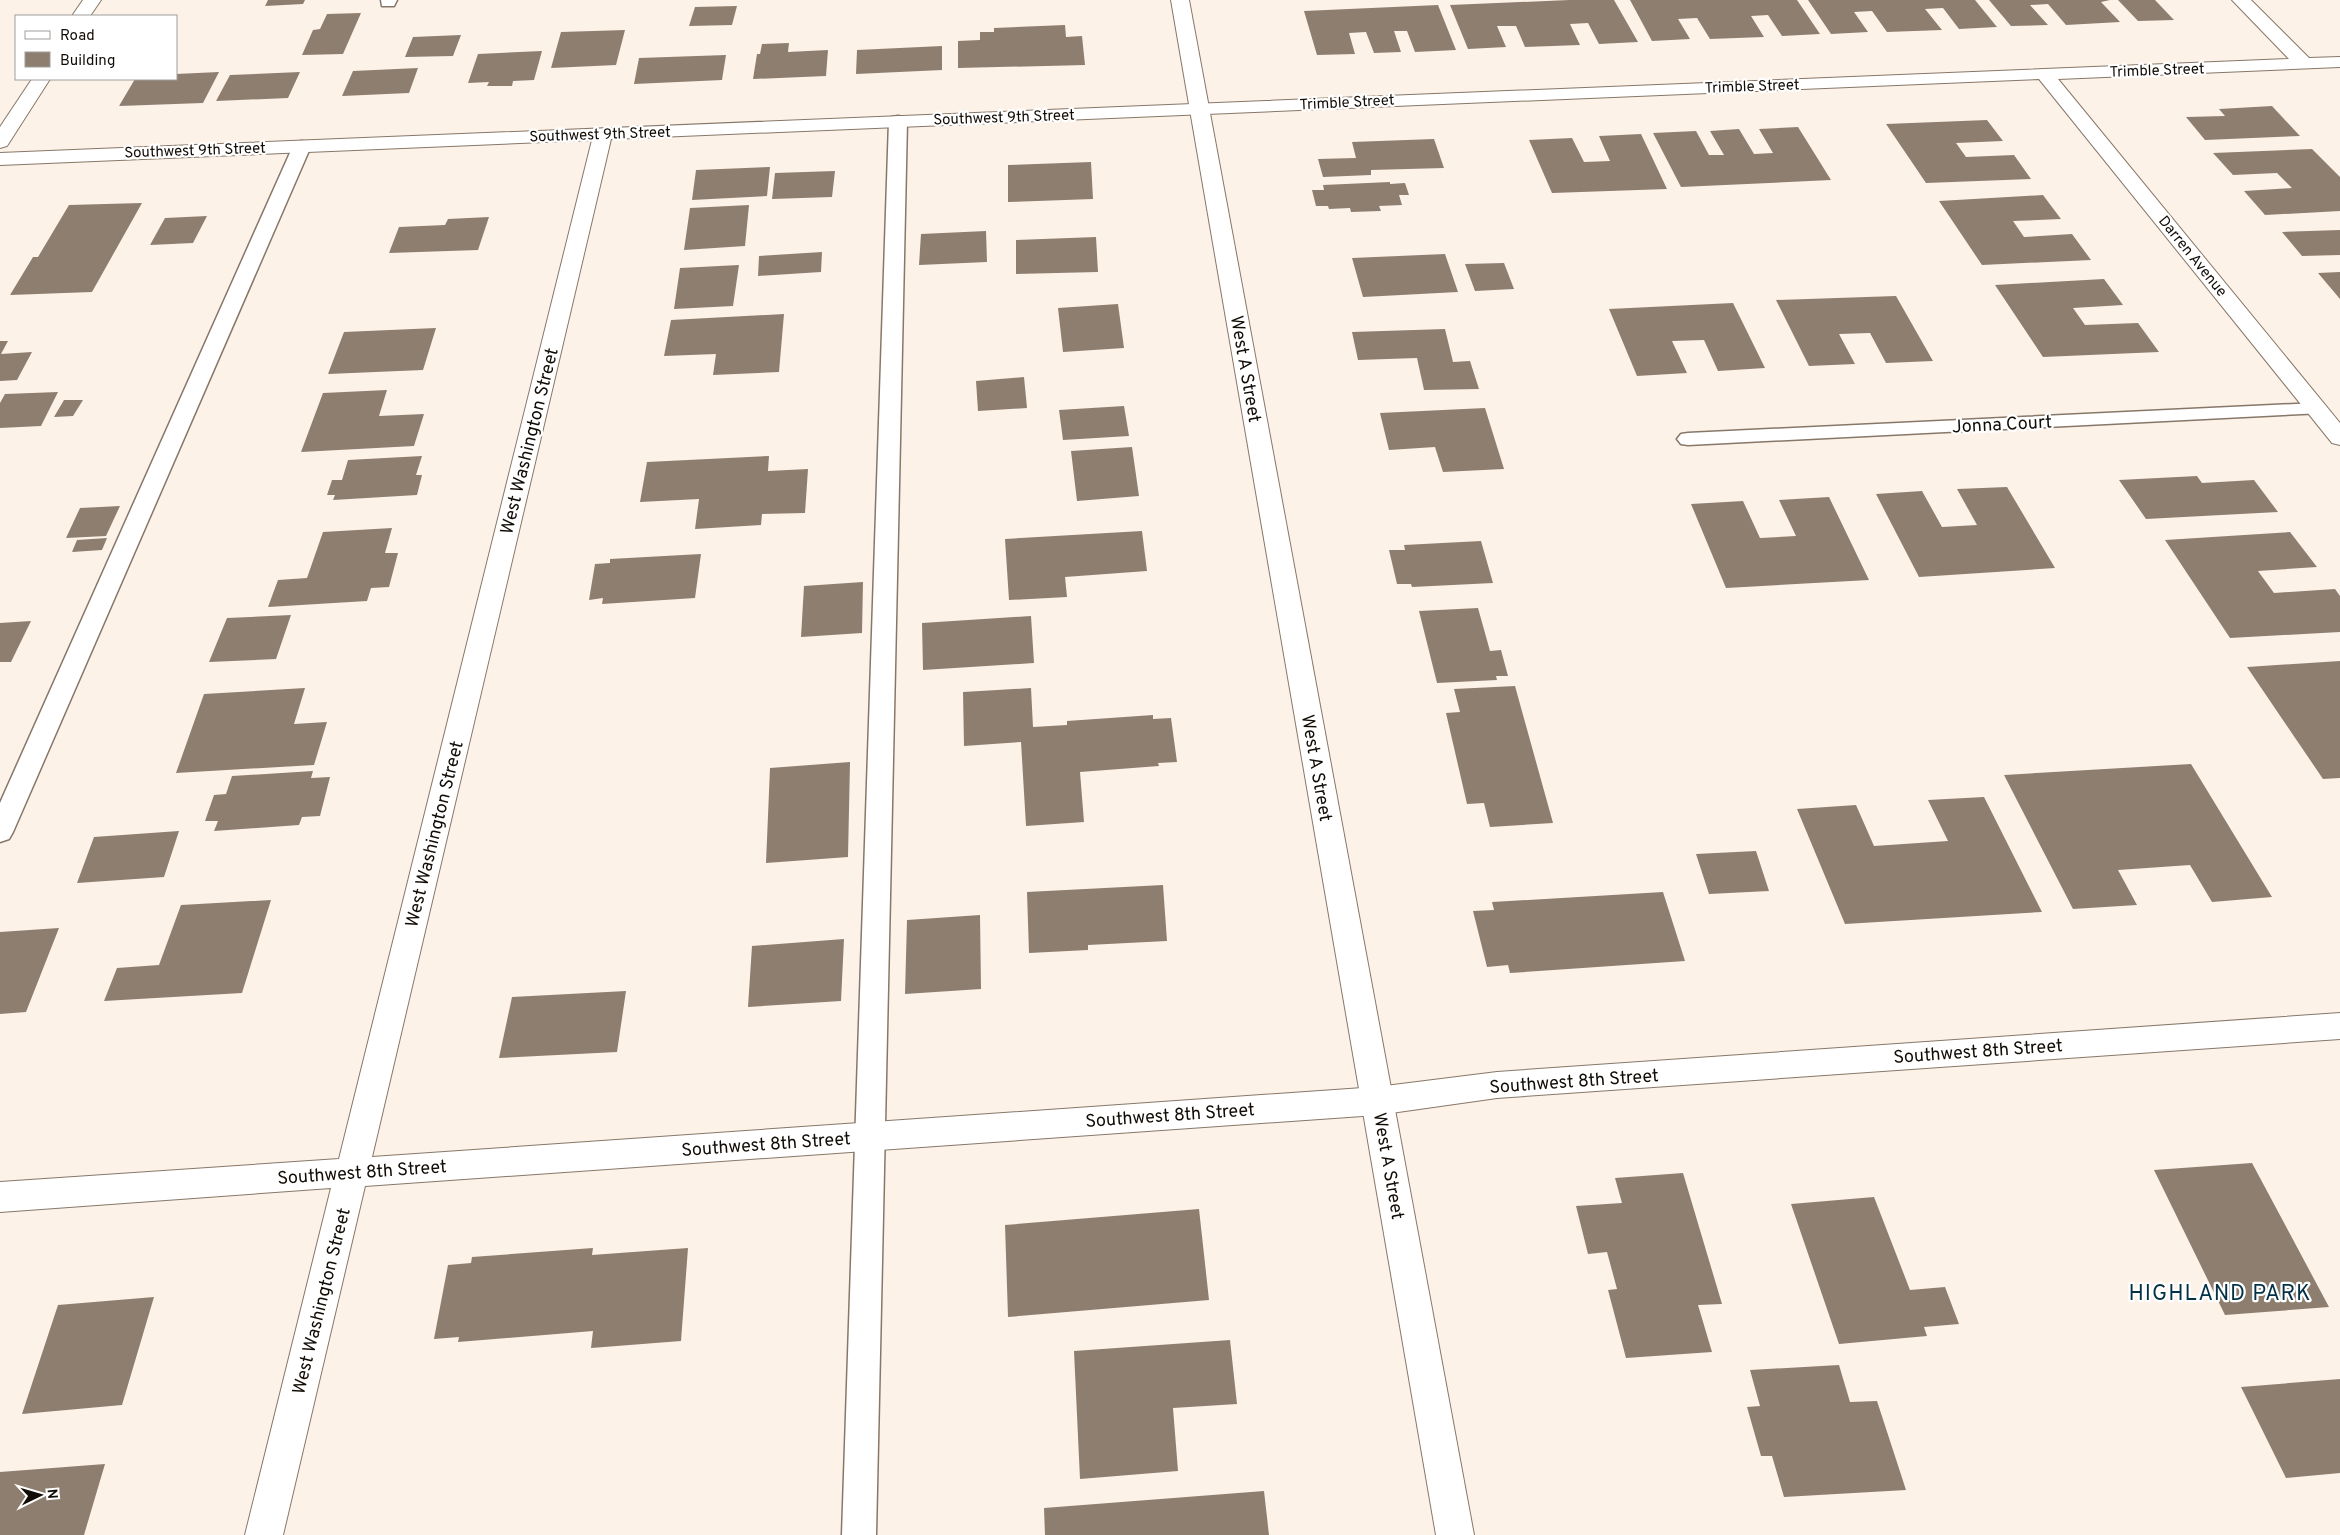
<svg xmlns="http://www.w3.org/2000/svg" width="2340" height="1535" font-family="Overpass,sans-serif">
<rect width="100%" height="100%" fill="#fdf2e8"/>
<path fill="#8e7e70" d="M268,0H305L303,4L265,6Z
M1569,0H1614L1638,42L1599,44L1588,23L1570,24L1580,45L1525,47L1516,26H1497L1506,47L1468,49L1450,5Z
M1630,0H1797L1820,34L1782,36L1768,15L1751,16L1764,37L1710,39L1697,18L1678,19L1690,39L1652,41Z
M1808,0H1975L1997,27L1959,29L1943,8L1925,9L1942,30L1887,32L1872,11L1854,12L1868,32L1831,34Z
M1989,0H2110L2101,2L2120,22L2066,25L2048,4L2030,5L2048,25L2011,26Z
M2118,0H2155L2174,20L2138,21Z
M1438,5L1456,50L1415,52L1407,31H1394L1401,52L1374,53L1366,32L1349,33L1355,54L1317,55L1304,11Z
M737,6L732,25L689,26L695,7Z
M361,13L343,54L302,55L313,30L320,29L327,14Z
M1065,25L1066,37L1082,36L1085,65L958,68V41L980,40V32H994V28Z
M625,30L616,65L551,68L561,32Z
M461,35L453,56L405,57L413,37Z
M789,43L788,52L828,50L826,76L753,79L757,54H760L762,44Z
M942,46V70L856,74L857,50Z
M542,51L534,80L513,81L512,86H487L489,82L468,83L478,54Z
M726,55L722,80L634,84L639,58Z
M418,68L409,93L342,96L353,71Z
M219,72L203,103L119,106L135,79H176V74Z
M300,72L288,98L216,101L230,75Z
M2272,106L2300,136L2205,140L2186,117L2225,116L2219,109Z
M1987,120L2003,141L1956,143L1966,157L2014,155L2031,179L1926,183L1886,124Z
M1798,127L1831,180L1681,187L1653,133L1696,131L1709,155H1724L1710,131L1739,129L1754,154L1773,153L1759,129Z
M1641,134L1667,189L1552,193L1529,140L1572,138L1584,162L1610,161L1599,136Z
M1434,139L1444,168L1371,170V175L1323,177L1318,159L1356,158L1352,142Z
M2312,149L2340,177V211L2265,215L2244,191L2292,188L2277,173L2233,175L2213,153Z
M1091,162L1093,199L1008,202V165Z
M770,167L767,196L692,200L696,170Z
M835,171L832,197L772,199L775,173Z
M1390,182V184L1405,183L1409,195H1399L1402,205L1379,206L1381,211L1351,212L1350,208L1329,209L1328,206H1316L1312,190H1324L1323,185Z
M2043,195L2061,219L2013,221L2024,237L2072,234L2091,260L1982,265L1939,201Z
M142,203L92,292L10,295L33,257H38L69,205Z
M749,205L745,246L684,250L690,208Z
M207,216L193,243L150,245L165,218Z
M489,217L478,250L389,253L399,227L445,225L448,219Z
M2340,230V255L2302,256L2282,232Z
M986,231L987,262L919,265L921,234Z
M1096,237L1098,272L1016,274V240Z
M822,252L821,272L758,276L759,256Z
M1445,254L1458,292L1363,297L1352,258Z
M1504,263L1514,289L1475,291L1465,264Z
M739,265L733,306L674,309L680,268Z
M2340,272V299L2318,273Z
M2104,279L2123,305L2073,308L2085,325L2138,323L2159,352L2043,357L1995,285Z
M1896,296L1933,361L1886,363L1870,333L1839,334L1855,364L1809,366L1776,300Z
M1733,303L1765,368L1718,371L1704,340L1672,341L1687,373L1637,376L1609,309Z
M1118,304L1124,348L1063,352L1058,308Z
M784,314L779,372L713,375L716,354L664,356L671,320Z
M436,328L423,370L328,374L344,332Z
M1445,329L1453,362L1470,361L1479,389L1424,390L1417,358L1358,360L1352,332Z
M0,341H8L1,354L32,352L17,380L0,381Z
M1024,377L1027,408L978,411L976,381Z
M387,390L379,416L424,414L414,446L301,452L323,393Z
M58,392L41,426L0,428V403L5,394Z
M64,400H83L73,416L54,417Z
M1124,406L1129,436L1063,440L1059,410Z
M1485,408L1504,469L1443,472L1435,447L1389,450L1380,413Z
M1132,447L1139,496L1077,501L1071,451Z
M422,456L416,475H422L417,495L333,500L335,495H327L332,480H342L348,460Z
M769,456L768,471L808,469L805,513L762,514L761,525L695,529L699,499L640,502L647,462Z
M2197,476L2202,483L2254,480L2278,512L2146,519L2119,480Z
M2007,487L2055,568L1919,577L1876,494L1922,491L1942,527L1977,525L1957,489Z
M1829,497L1869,580L1726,588L1691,504L1743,501L1760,538L1796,536L1779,500Z
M120,506L106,536L66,538L80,508Z
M392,528L385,553H398L389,587L371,588L367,601L268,607L278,580L307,578L323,532Z
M1142,531L1147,571L1065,577L1067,597L1009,600L1005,539Z
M2290,532L2317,567L2258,571L2274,593L2335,589L2340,596V632L2230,638L2165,540Z
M107,538L102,550L72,552L77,540Z
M1481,541L1493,583L1412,587L1411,584H1397L1389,550H1405L1404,545Z
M701,554L695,598L602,604L603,598L589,600L595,564L610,563V559Z
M863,582L862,633L801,637L804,586Z
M1478,608L1490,651L1501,650L1508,676H1496L1497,680L1437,683L1419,611Z
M291,615L276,659L209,662L227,618Z
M1031,616L1034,663L923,670L922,623Z
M31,621L11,662H0V623Z
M2340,661V778L2323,779L2247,667Z
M1515,686L1553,823L1490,827L1484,803L1467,804L1446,713L1460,712L1454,689Z
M305,688L294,724L327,722L314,765L176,773L204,694Z
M1031,688L1033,727L1067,725V721L1153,715V719L1171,718L1177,762L1158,763L1159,766L1080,772L1084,822L1026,826L1021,742L964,746L963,692Z
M850,762L848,857L766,863L770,768Z
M2191,764L2272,897L2212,902L2190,865L2118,870L2137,905L2073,909L2004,775Z
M313,771L311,778L330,777L320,816L302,817L299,825L214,831L218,821H205L214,795L226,794L232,776Z
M1984,797L2042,912L1845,924L1797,809L1856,805L1874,846L1948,841L1928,800Z
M179,831L164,877L77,883L94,837Z
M1756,851L1769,891L1709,894L1696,854Z
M1163,885L1167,941L1088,945V950L1029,953L1027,892Z
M1663,892L1685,961L1510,973L1508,965L1487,967L1473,911L1494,910L1492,902Z
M271,900L242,993L104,1001L117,968L159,965L181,905Z
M980,915L981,989L905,994L907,920Z
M59,928L26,1012L0,1014V932Z
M844,939L841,1001L748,1007L752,946Z
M626,991L617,1052L499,1058L512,997Z
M2252,1163L2329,1307L2225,1315L2154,1170Z
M1683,1173L1722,1304L1698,1305L1712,1352L1626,1358L1608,1290L1617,1289L1607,1252L1588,1254L1576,1206L1622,1203L1615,1178Z
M1874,1197L1910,1290L1945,1287L1959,1324L1924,1327L1927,1336L1839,1344L1791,1204Z
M1199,1209L1209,1300L1008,1317L1005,1225Z
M593,1248L592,1255L688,1248L681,1341L591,1348L593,1331L458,1342L459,1337L434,1339L448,1265L471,1263L472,1257Z
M154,1297L122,1405L22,1414L58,1305Z
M1230,1340L1237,1404L1173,1408L1178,1471L1080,1479L1074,1351Z
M1839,1365L1850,1402L1877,1401L1906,1490L1784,1497L1772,1456H1761L1747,1407L1760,1406L1750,1370Z
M2340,1379V1473L2286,1478L2241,1387Z
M105,1464L84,1535H0V1472Z
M1264,1491L1269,1535H1045L1044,1508Z"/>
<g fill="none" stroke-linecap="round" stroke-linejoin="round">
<defs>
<path id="service" d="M381,0H397L394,6H382Z
M898,116L904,117L907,121L876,1535H842L889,121L892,117Z
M302,141L308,142L311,146L13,832L9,839L0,842V803L293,146L296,142Z
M2316,403L2323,405L2326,409L2323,413L1688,445L1681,444L1677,439L1681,434L1688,433Z"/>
<path id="minor" d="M83,0H101L90,16H72Z
M2232,0H2251L2309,58L2340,57V67L2058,79L2340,423V445L2332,443L2039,79L611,139L372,1157L1377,1087L1497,1072L2340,1013V1039L1497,1098L1377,1115L365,1186L283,1535H245L331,1188L0,1212V1182L339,1159L592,140L0,165V153L2289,59Z
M32,79H50L7,146L0,148V127Z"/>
<path id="secondary" d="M1171,0H1189L1474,1535H1436Z"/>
</defs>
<use href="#service" stroke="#877768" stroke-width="3"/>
<use href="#minor" stroke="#877768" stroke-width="2"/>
<use href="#secondary" stroke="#877768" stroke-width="2"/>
<use href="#service" fill="#fff" fill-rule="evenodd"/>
<use href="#minor" fill="#fff" fill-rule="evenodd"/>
<use href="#secondary" fill="#fff" fill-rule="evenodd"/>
</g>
<g text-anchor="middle" stroke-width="4.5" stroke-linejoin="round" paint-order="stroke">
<g font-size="15" fill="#120c07" stroke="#fff">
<text transform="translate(2157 70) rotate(-2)" y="5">Trimble Street</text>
<text transform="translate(1752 86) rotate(-2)" y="5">Trimble Street</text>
<text transform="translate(1347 102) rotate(-3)" y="5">Trimble Street</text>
<text transform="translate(1004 117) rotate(-2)" y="5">Southwest 9th Street</text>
<text transform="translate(600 134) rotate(-2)" y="5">Southwest 9th Street</text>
<text transform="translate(195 150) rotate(-2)" y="5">Southwest 9th Street</text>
<text transform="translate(2193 256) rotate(51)" y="5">Darren Avenue</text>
</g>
<g font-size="18" fill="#120c07" stroke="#fff">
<text transform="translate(1246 369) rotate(80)" y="6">West A Street</text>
<text transform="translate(2002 424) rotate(-3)" y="6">Jonna Court</text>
<text transform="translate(529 441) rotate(-76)" y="6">West Washington Street</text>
<text transform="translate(1317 768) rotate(80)" y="6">West A Street</text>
<text transform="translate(434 834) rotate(-76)" y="6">West Washington Street</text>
<text transform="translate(1978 1051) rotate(-4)" y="6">Southwest 8th Street</text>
<text transform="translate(1574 1081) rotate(-4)" y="6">Southwest 8th Street</text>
<text transform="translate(1170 1115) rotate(-4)" y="6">Southwest 8th Street</text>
<text transform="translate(766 1144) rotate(-4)" y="6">Southwest 8th Street</text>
<text transform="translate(1389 1166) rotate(80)" y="6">West A Street</text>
<text transform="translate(362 1172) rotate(-4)" y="6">Southwest 8th Street</text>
<text transform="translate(321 1301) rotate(-76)" y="6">West Washington Street</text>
</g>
<g font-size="22" letter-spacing="1" fill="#033146" stroke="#fff">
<text x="2220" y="1300">HIGHLAND PARK</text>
</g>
</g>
<rect x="15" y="15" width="162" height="65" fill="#ffffff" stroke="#a09e9c"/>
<rect x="25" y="31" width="25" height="8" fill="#ffffff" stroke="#a09e9c"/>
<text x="60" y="40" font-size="15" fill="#120c07">Road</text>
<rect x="25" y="52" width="25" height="15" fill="#8e7e70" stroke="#a09e9c"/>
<text x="60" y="65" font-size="15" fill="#120c07">Building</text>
<g transform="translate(40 1495) rotate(85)" stroke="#ffffff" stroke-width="4" paint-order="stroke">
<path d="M0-4L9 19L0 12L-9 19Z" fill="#120c07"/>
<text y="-8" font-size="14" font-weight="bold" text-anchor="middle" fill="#120c07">N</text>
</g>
</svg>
